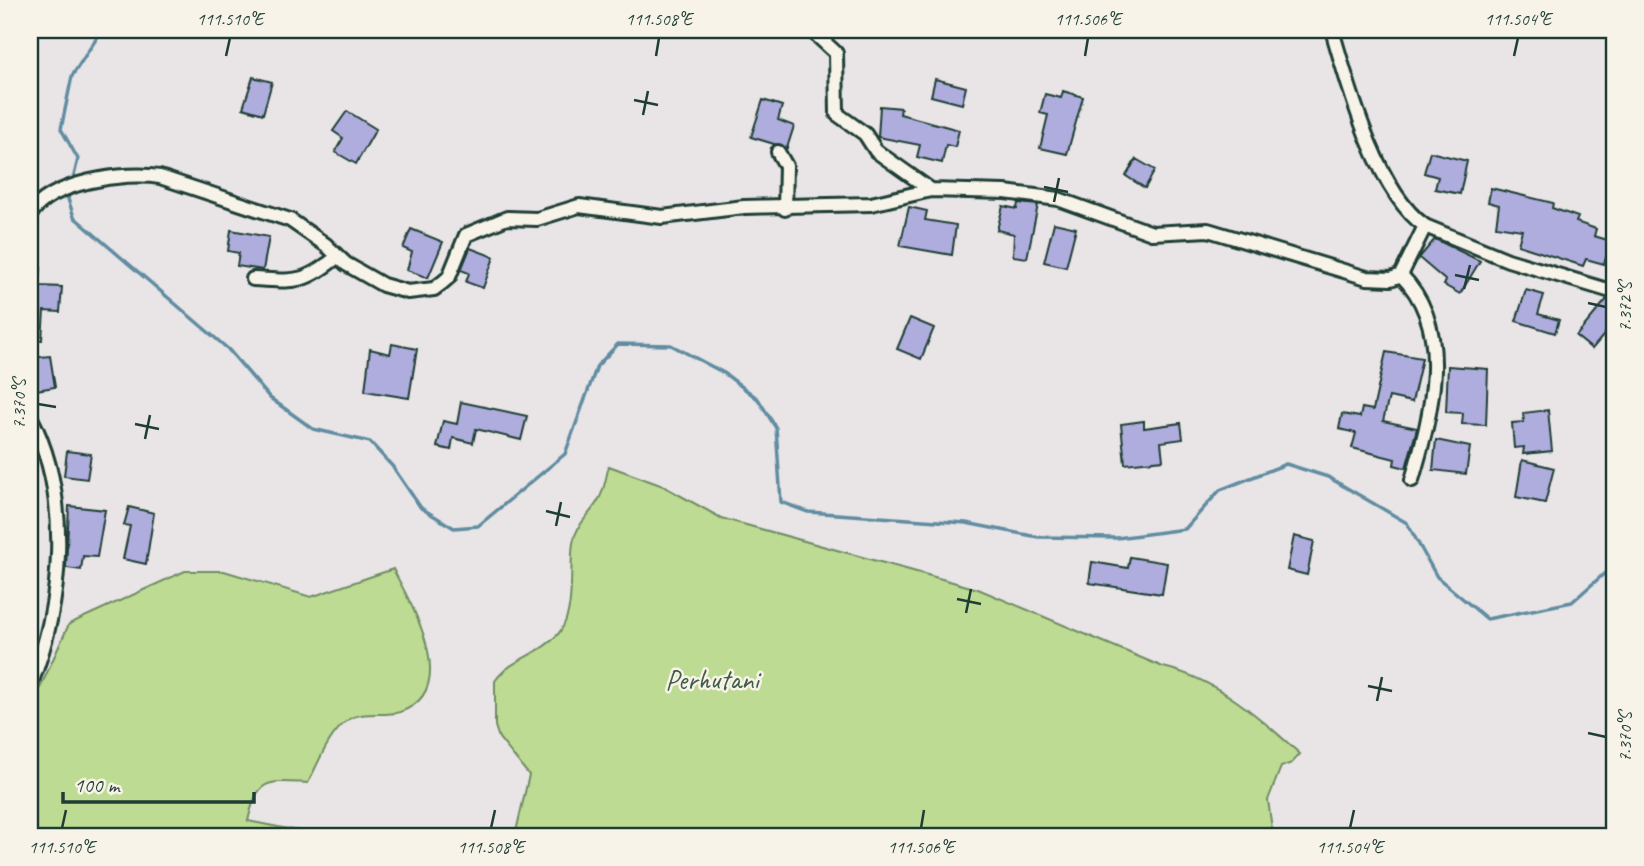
<svg xmlns="http://www.w3.org/2000/svg" width="1644" height="866" font-family="Caveat,sans-serif">
<rect width="100%" height="100%" fill="#e9e5e6"/>
<filter id="ink" filterUnits="userSpaceOnUse"><feTurbulence type="fractalNoise" baseFrequency=".0143" numOctaves="2"/><feDisplacementMap in="SourceGraphic" scale="14" xChannelSelector="R" yChannelSelector="G"/><feConvolveMatrix kernelMatrix="1 2 1 2 8 2 1 2 1" color-interpolation-filters="sRGB"/></filter>
<g filter="url(#ink)">
<path fill="#bedb93" stroke="#6e8c64" stroke-width="2" d="M609,466L663,486L721,518L978,589L1163,667C1217,679 1261,718 1300,754L1292,763L1281,767L1268,800L1273,836H515L529,775L499,738L495,726V681C511,658 541,655 559,633C576,611 569,569 573,543C576,523 592,514 600,497C605,487 606,476 609,466Z
M393,569C412,606 462,690 400,712C384,717 363,710 348,720C328,735 319,762 308,783C267,781 258,777 248,821L298,831L303,836H30V710L69,624L185,571H224L311,597Z"/>
<g fill="none" stroke-linecap="round" stroke-linejoin="round">
<path stroke="#618ca1" stroke-width="3.5" d="M72,184L78,159L61,129L72,76L102,30
M70,192L68,199L74,217L228,349L270,398L313,429L370,442L393,467L421,508L454,528L478,526L565,454L597,366L618,344L671,345L724,373L758,399L776,428L781,502L808,512L966,523L1038,537L1117,538L1185,529L1220,490L1286,464L1328,477L1407,523L1437,577L1487,619L1572,602L1614,565"/>
</g>
<path fill="#afadde" stroke="#1f3d34" stroke-width="2" d="M253,77L272,82L263,114L243,108Z
M935,79L966,87L962,104L931,96Z
M1063,91L1083,97L1067,154L1040,148L1048,115L1040,113L1045,94L1061,98Z
M763,100L782,106L778,120L794,126L787,148L751,137Z
M880,106L901,108L900,114L959,130L955,147L946,145L942,163L917,157L920,145L878,137Z
M347,111L376,129L356,164L335,152L343,138L333,131Z
M1430,152L1467,161L1460,194L1435,189L1438,177L1424,173Z
M1136,159L1155,170L1145,188L1126,176Z
M1491,188L1553,203L1552,208L1578,217L1576,222L1596,229L1594,236L1611,241L1604,264L1586,259L1583,266L1518,245L1522,230L1496,226L1499,205L1488,202Z
M1018,203L1038,205L1027,258L1013,256L1014,234L997,230L1003,206L1017,209Z
M909,207L927,211L925,220L956,225L952,255L900,246Z
M1054,223L1076,228L1066,267L1044,262Z
M411,229L443,242L428,278L407,270L412,252L403,248Z
M231,230L269,237L263,270L237,266L239,253L228,251Z
M1435,239L1480,261L1460,294L1444,285L1446,281L1419,258Z
M470,248L494,257L483,288L466,282L469,273L461,270Z
M30,267L41,268L39,286L62,287L60,312L44,311L42,340H30Z
M1526,290L1544,295L1538,314L1559,320L1555,333L1516,321Z
M1607,299L1614,301V323L1592,349L1576,336Z
M910,318L934,328L921,359L897,349Z
M392,344L417,349L409,398L365,391L370,349L390,354Z
M1386,352L1422,358L1412,402L1389,397L1383,421L1417,428L1406,468L1394,465L1395,459L1352,448L1356,433L1339,429L1342,414L1360,417L1362,408L1373,410Z
M50,356L55,387L36,390L30,358Z
M1448,366L1488,369L1486,425L1462,424L1463,413L1446,412Z
M461,402L527,416L521,440L476,429L473,443L453,438L451,450L437,447L443,421L457,424Z
M1548,410L1552,451L1523,454L1524,447L1514,448L1512,423L1524,422L1523,413Z
M1144,421V428L1181,423L1183,439L1161,442L1163,460L1125,464L1121,424Z
M1436,440L1470,447L1466,474L1433,470Z
M67,451L91,454L87,479L64,476Z
M1522,460L1554,468L1545,503L1516,497Z
M69,506L105,510L97,557L83,556L81,570L66,568Z
M129,507L154,513L146,564L123,559L130,526L124,525Z
M1294,536L1314,541L1307,575L1287,570Z
M1130,557L1167,563L1162,594L1089,583L1092,562L1128,568Z"/>
<g fill="none" stroke-linecap="round" stroke-linejoin="round">
<defs>
<path id="minor" d="M811,30L836,53L837,114L865,134L876,151L931,190
M1332,30C1348,85 1377,193 1425,226L1508,260L1614,292
M778,152L786,166L785,209
M30,215C49,182 125,171 160,177L290,220L326,245L346,264L383,285L408,292L434,289L442,283L449,277L466,235L507,218L537,219L579,206L662,217L744,207L871,204L931,190L1005,192L1058,199L1152,233L1208,230L1367,278L1391,279L1401,275L1425,226
M1401,275C1455,329 1431,415 1412,480
M253,279C295,281 302,285 337,257
M30,416C72,497 63,604 30,686"/>
</defs>
<use href="#minor" stroke="#1f3d34" stroke-width="18"/>
<use href="#minor" stroke="#f7f3e8" stroke-width="12"/>
</g>
</g>
<path fill="none" stroke="#1f3d34" stroke-width="2.5" d="M226,56L230,38M656,56L659,38M1085,56L1088,38M1514,56L1518,38M634,100L658,105M643,115L648,91M1044,187L1068,192M1054,202L1059,178M1455,275L1479,280M1464,289L1470,265M1588,303L1606,307M38,404L56,407M135,424L159,429M145,439L150,415M546,511L570,517M556,526L561,502M957,599L981,604M966,613L971,589M1368,686L1392,691M1377,701L1382,677M1588,733L1606,737M62,828L66,810M491,828L495,810M921,828L924,810M1350,828L1354,810"/>
<g text-anchor="middle" stroke-width="5" stroke-linejoin="round" paint-order="stroke">
<g font-size="28" fill="#3f5d47" stroke="#f7f3e8">
<text x="712" y="689">Perhutani</text>
</g>
</g>
<rect width="1644" height="866" fill="none" stroke="#f7f3e8" stroke-width="77"/>
<path d="M63 792v10h191v-10" fill="none" stroke="#1f3d34" stroke-width="3.5"/>
<text x="74" y="792" font-size="21" fill="#1f3d34" stroke="#f7f3e8" stroke-width="5" paint-order="stroke">100 m</text>
<rect x="38" y="38" width="1568" height="790" fill="none" stroke="#1f3d34" stroke-width="2.5"/>
<g font-size="18" text-anchor="middle" fill="#1f3d34">
<text x="230" y="25">111.510°E</text>
<text x="659" y="25">111.508°E</text>
<text x="1088" y="25">111.506°E</text>
<text x="1518" y="25">111.504°E</text>
<text transform="translate(1625 307) rotate(-90)" y="6">7.372°S</text>
<text transform="translate(19 404) rotate(-90)" y="6">7.370°S</text>
<text transform="translate(1625 737) rotate(-90)" y="6">7.370°S</text>
<text x="62" y="853">111.510°E</text>
<text x="491" y="853">111.508°E</text>
<text x="921" y="853">111.506°E</text>
<text x="1350" y="853">111.504°E</text>
</g>
</svg>
